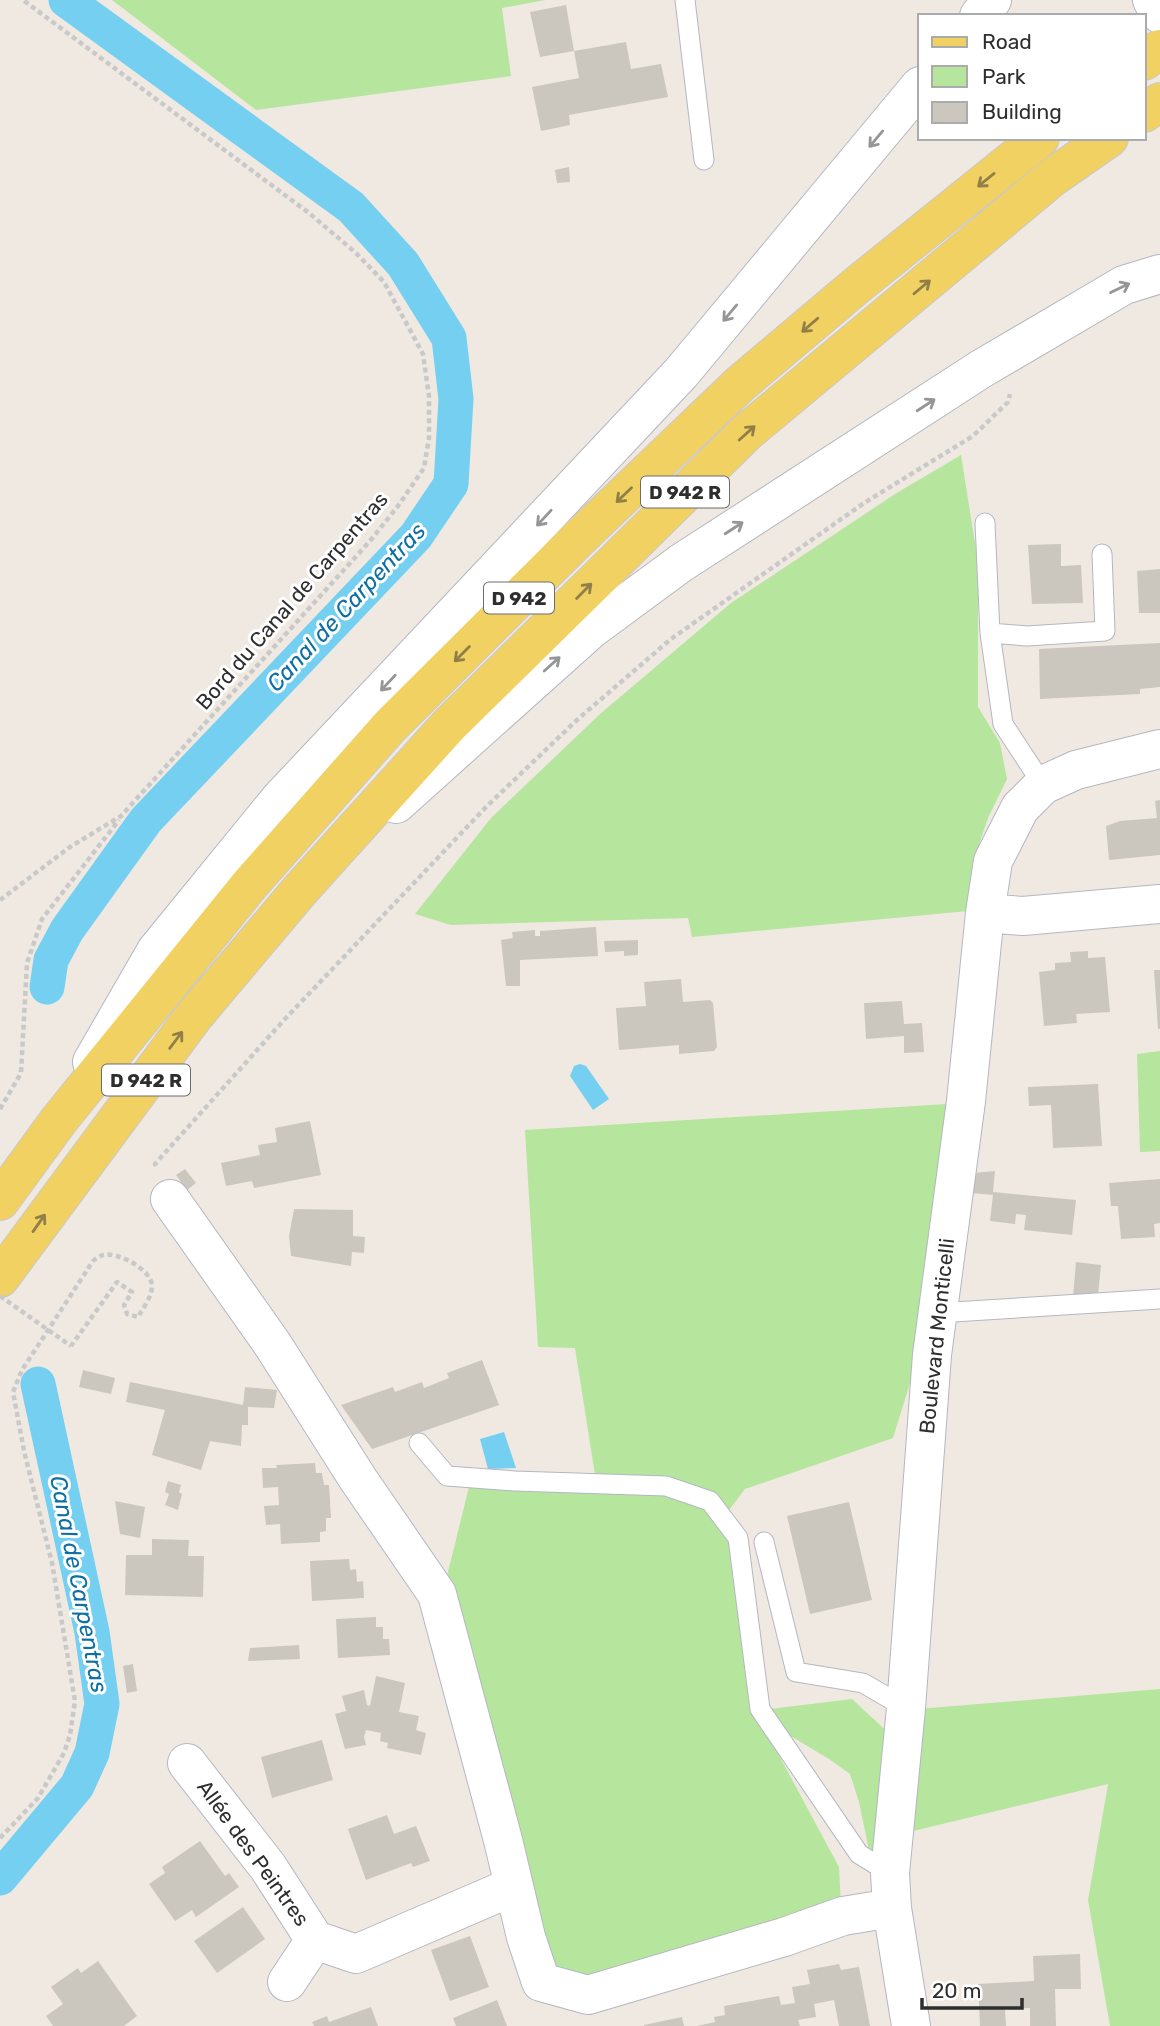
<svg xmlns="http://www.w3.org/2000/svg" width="1160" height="2026" font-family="Rubik,sans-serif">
<rect width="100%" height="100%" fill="#efe9e1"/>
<path fill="#b6e59e" d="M112,0H545L502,8L511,76L256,110Z
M961,455L978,562V707L1000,743L1007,779L988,818L975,856L968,911L692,937L688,918L451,925L415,914L491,818L600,714L731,603L895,494Z
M1160,1051V1151L1140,1152L1137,1054Z
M947,1104L919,1354L893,1438L745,1489L729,1510L761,1722L839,1867L841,1905L585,1983L549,1976L444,1588L469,1487L596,1481L575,1348L538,1347L525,1130Z
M1160,1689V2026H1110L1088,1900L1108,1784L905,1833L918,1709Z
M852,1699L893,1737L876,1859L870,1855L859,1802L850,1774L829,1759L779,1729L770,1709Z"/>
<path fill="#75cff0" d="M580,1064L586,1066L609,1099L593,1110L570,1076L574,1066Z
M504,1432L516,1468L488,1469L480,1439Z"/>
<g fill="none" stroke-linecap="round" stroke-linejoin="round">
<path stroke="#75cff0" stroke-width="35" d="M47,987L51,960L67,930L146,820L416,536L451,484L456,399L449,338L403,264L351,207L66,0
M0,1878L77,1786L92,1753L102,1704L92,1632L38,1384"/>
</g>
<path fill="#cbc7bf" d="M566,5L574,51L540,57L530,12Z
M626,42L631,69L661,64L668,97L569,115L570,125L541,131L532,87L579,78L574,51Z
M569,167L570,182L557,183L555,170Z
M1061,544V566L1081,565L1083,603L1032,604L1028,545Z
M1160,569V613H1139L1137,571Z
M1160,643V687L1140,689V694L1040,699L1039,649Z
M1160,800V855L1109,860L1106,826L1120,821L1157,818L1155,801Z
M596,927L598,956L520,960V986H506L501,940L513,938L512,932L535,930V936H540V931Z
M638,940V955L624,956V951L605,952L604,941Z
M1088,951V958L1105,957L1110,1012L1076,1014L1077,1023L1044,1026L1039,972L1055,970V963L1071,962L1070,952Z
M1154,970H1160V1029H1158Z
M681,979L683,1002L710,1000L713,1003L717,1047L714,1051L679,1054V1045L619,1050L616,1008L646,1006L644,982Z
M902,1001L904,1024L922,1023L924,1052L904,1053V1036L866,1039L864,1003Z
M1098,1084L1102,1146L1053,1148L1051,1105L1029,1106L1028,1087Z
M310,1121L321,1175L254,1188L252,1181L226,1186L221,1163L260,1155L258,1145L277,1142L275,1128Z
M185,1169L196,1183L187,1190L176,1175Z
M995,1171L993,1192L1076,1200L1072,1235L1024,1230L1026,1215L1016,1214L1015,1224L990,1221L993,1195L971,1193L973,1173Z
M1160,1179V1223L1154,1224L1155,1237L1121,1239L1118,1206H1111L1109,1183Z
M294,1209L353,1210V1236L365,1237L364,1253L352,1252L351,1266L291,1256L289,1236Z
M1076,1262L1101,1265L1098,1295L1073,1297Z
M482,1360L499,1405L372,1449L341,1405L393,1387L395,1392L422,1382L424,1388L449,1378L447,1373Z
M83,1370L115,1378L111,1394L79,1387Z
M130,1382L243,1405L245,1387L277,1390L274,1408L248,1407V1425H242L241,1446L210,1441L201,1470L152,1455L165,1410L126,1402Z
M315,1463L316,1473H322L324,1485H329L331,1518H326V1531L320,1532V1542L281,1544L280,1524L266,1525L264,1506L279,1505L278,1487L263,1488L262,1468H277L276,1465Z
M168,1481L181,1485L179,1492L182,1494L178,1510L165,1505L169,1494L165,1492Z
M115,1501L145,1507L140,1538L120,1534Z
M849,1502L872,1600L810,1614L787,1516Z
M152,1539L189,1540L188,1556H204L203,1597L125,1595L126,1555H152Z
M349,1559L350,1570L356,1569L357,1582L363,1581L364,1598L312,1601L310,1561Z
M376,1617V1627H383V1639H389L390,1655L338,1658L336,1619Z
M299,1645L300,1659L248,1661L250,1648Z
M133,1664L137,1691L127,1693L123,1666Z
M376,1676L405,1683L399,1712L419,1716L416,1730L426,1733L421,1755L387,1748L388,1743L380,1741L381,1733L366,1730L364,1737L366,1745L345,1749L335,1714L346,1711L342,1696L364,1690L367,1705L370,1706Z
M322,1740L333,1780L272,1798L261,1757Z
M387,1815L394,1834L416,1826L430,1861L413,1867L411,1863L366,1880L348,1829Z
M200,1841L225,1876L229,1873L239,1887L196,1917L192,1910L175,1921L149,1884L165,1873L162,1867Z
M243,1907L265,1939L217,1973L194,1941Z
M470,1936L489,1987L450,2001L431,1950Z
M1080,1954L1081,1989H1055L1056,2026H1030V2008L1005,2009L1006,2026H980L978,1984L1034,1981L1033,1956Z
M98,1961L137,2016L124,2026H53L46,2016L63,2004L51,1987L78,1968L81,1973Z
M839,1964L841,1970L859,1967L870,2026H839L834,2000L814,2004L816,2017L798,2020L800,2026H697L715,2022L714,2017L725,2015L724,2006L779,1996L781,2005L795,2003L792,1987L810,1984L807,1970Z
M497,2000L507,2026H456L453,2018Z
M371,2007L378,2026H314L312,2022L327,2016L329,2022Z
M682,2017L684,2026H644V2025Z"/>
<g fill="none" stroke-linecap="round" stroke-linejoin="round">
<defs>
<path id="lane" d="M685,0L704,160
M985,523L990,633L1003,724L1043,785
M990,633L1027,636L1105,631L1102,554
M937,1313L1160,1299
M419,1443L447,1476L515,1481L666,1486L710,1501L738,1538L760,1709L859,1854L890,1873
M764,1542L796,1672L863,1683L906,1708"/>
<path id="street" d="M985,913L1023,916L1160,904
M170,1199L273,1345L358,1479L437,1594L503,1840L526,1937L541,1982L588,1995L784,1937L843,1916L892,1908
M187,1763L268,1867L315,1940L356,1954L514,1886
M287,1982L315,1940
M911,2026L892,1908L890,1873L906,1708L932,1355L966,1101L985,913L993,861L1020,808L1043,785L1076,770L1160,749"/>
<path id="secondary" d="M1152,0L1160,14
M979,16L992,0
M396,804L590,630L681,563L981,369L1124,285L1160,274
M92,1062L156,951L280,799L681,373L920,86"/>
<path id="primary" d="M1144,61L1160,49
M1144,113L1160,102
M0,1201L59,1120L251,883L390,726L577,540L740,384L856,286L1040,138
M0,1278L194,1016L301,889L449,725L747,432L1053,177L1109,138"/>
</defs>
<use href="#lane" stroke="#b4b7c1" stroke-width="21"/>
<use href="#street" stroke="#b4b7c1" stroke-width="40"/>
<use href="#secondary" stroke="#b4b7c1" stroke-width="40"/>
<use href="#primary" stroke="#c9c9c9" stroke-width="40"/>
<path stroke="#c9c9c9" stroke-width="4.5" stroke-dasharray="5 3.5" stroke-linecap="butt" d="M0,900L70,847L121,816L370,541L398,506L424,468L429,438V396L423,354L384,282L356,253L309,213L23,0
M0,1109L21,1073L27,963L42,919L119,820
M156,1166L155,1164L284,1020L486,807L578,719L671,639L864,503L973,436L1008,402L1010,394
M0,1838L38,1798L64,1753L70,1735L75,1701L52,1563L24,1451L13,1392L22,1370L93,1261C94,1260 101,1255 103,1255C117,1251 152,1270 152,1286C152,1297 143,1308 138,1317L127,1314L124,1305L132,1292L117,1282L71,1346"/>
<use href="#lane" stroke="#fff" stroke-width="19"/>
<use href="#street" stroke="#fff" stroke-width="38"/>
<use href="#secondary" stroke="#fff" stroke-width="38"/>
<use href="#primary" stroke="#f2d163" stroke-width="38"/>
<path stroke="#c9c9c9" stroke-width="4.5" stroke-dasharray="5 3.5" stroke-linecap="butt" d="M0,1296L71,1346"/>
</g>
<defs><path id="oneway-shaft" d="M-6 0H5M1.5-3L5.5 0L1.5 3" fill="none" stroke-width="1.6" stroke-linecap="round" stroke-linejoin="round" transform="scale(1.75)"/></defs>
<g stroke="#969696">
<use href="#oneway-shaft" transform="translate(876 139) rotate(130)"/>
<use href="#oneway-shaft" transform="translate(1120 288) rotate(-26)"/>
<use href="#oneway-shaft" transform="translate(730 313) rotate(130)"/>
<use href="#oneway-shaft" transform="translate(926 405) rotate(-33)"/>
<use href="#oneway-shaft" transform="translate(544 518) rotate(133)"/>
<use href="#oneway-shaft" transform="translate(734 528) rotate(-33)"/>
<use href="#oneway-shaft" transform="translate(552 664) rotate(-42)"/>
<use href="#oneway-shaft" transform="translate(388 683) rotate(133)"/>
</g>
<g stroke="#908048">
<use href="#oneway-shaft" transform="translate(986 180) rotate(141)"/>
<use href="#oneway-shaft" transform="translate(922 287) rotate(-40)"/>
<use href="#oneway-shaft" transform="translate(810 325) rotate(139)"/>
<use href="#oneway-shaft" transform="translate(747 433) rotate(-42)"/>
<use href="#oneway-shaft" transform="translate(624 495) rotate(136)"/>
<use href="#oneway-shaft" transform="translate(584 591) rotate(-45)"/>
<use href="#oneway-shaft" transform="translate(462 654) rotate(135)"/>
<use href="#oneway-shaft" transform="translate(176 1040) rotate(-53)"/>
<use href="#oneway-shaft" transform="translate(39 1223) rotate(-55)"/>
</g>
<g text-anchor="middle" stroke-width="6" stroke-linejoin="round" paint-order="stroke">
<g fill="#fff" stroke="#6d6d6d" stroke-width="2">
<rect x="641" y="476.5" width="88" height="31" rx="5"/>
<rect x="484" y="582.5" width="70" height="31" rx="5"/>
<rect x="102" y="1064.5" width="88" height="31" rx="5"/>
</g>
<g font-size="19" font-weight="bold" fill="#2e2e2e">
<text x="685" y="499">D 942 R</text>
<text x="519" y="605">D 942</text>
<text x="146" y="1087">D 942 R</text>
</g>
<g font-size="21" fill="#2e2e2e" stroke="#fff">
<text transform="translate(292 601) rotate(-49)" y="7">Bord du Canal de Carpentras</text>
<text transform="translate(937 1336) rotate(-84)" y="7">Boulevard Monticelli</text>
<text transform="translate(253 1853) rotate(54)" y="7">Allée des Peintres</text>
</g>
<g font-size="23" font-style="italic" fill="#0d6fa3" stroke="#fff">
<text transform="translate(346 607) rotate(-47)" y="8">Canal de Carpentras</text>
<text transform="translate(79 1584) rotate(79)" y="8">Canal de Carpentras</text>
</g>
</g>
<rect x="918" y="14" width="228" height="126" fill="#ffffff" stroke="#ababab" stroke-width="2"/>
<rect x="932" y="37" width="35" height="10" fill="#f2d163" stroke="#ababab" stroke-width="2"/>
<text x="982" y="49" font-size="21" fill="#2e2e2e">Road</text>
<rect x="932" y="66" width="35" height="21" fill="#b6e59e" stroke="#ababab" stroke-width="2"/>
<text x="982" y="84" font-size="21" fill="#2e2e2e">Park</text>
<rect x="932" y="102" width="35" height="21" fill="#cbc7bf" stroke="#ababab" stroke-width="2"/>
<text x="982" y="119" font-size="21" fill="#2e2e2e">Building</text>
<path d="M922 1998v10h100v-10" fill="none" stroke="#2e2e2e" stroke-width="3.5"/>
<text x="932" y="1998" font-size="21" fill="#2e2e2e" stroke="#ffffff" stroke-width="5" paint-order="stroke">20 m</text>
</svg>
